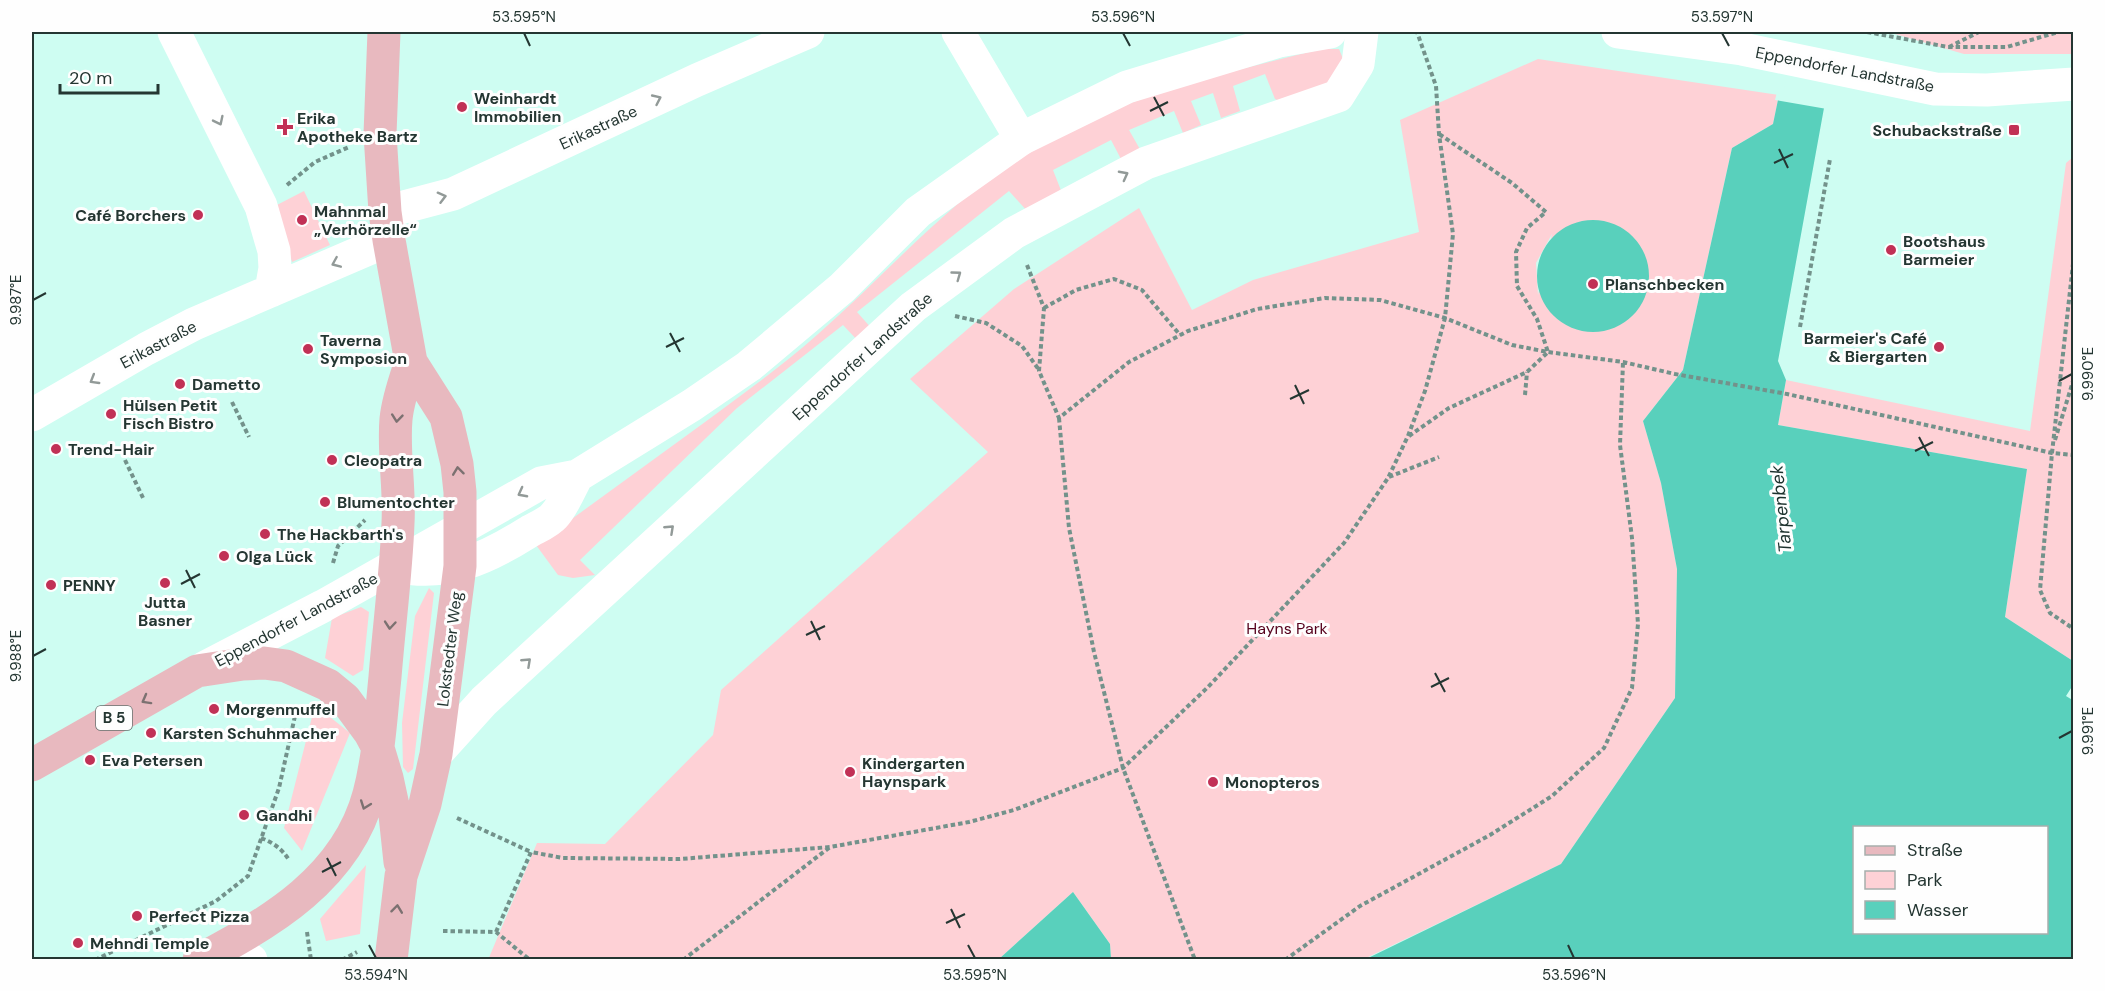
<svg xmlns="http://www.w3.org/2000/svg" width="2105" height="991" font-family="'DM Sans',sans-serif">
<rect width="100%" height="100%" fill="#cefdf2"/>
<path fill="#fed1d6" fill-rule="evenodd" d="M1888,32H2073V54H1964Z
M1322,49H1339L1346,66L1341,77L1285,103L1275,99L1265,74L1233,86L1240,111L1221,118L1213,93L1191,101L1201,125L1183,133L1174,111L1129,130L1141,151L1122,161L1111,140L1053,170L1062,193L1028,212L1009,191L857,312L873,330L859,342L843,325L737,408L580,560L595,575L573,578L558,575L536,545C591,505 646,465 701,425C740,396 781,367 817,335C896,266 965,181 1061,133C1145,91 1232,71 1322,49Z
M1538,59L1779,95L1773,124L1732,148L1683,370L1643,421L1661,483L1677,569L1675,698L1561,864L1364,959H1111L1110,944L1073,892L999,959L488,960L537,843L605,844L713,735L721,690L988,452L910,379L1014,289L1139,208L1192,310L1253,280L1419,232L1400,120ZM1552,234L1538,295L1536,263Z
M2073,157V661L2005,617L2027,469L1778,425L1786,380L2030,431L2066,163Z
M304,191L330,245L292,262L285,235L273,207Z
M429,588L434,593L413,769L408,773L403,767L402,723L415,616Z
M361,607L369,612L363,670L353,676L325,658L332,618Z
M315,705L350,733L302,851L284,828Z
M366,865L360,934L326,941L320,919Z"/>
<path fill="#59d0bc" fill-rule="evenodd" d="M1779,95L1824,108L1778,361L1786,380L1778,425L2027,469L2005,617L2073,661V685L2066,696L2074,701L2073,959L1364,960L1561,864L1675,698L1677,569L1661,483L1643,421L1683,370L1732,148L1773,124ZM1854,828H2046V932H1854Z
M1537 276a56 56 0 1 1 112 0a56 56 0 1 1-112 0Z
M1073,892L1110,944L1111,959H999Z"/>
<path fill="#cefdf2" d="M1790,32H1851L1827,109L1775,100L1777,92L1784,93Z"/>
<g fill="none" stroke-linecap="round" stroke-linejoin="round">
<path stroke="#73928b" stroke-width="4" stroke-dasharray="4.5 3" stroke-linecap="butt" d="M1867,32L1948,47H2007L2058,32
M1949,47L1979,32
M287,185L315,162L349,147
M2074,255L2052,453L2040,590L2050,613L2074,629
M1027,265L1044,308L1039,371L1059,418L1129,362L1188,331L1257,309L1325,298L1380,300L1445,318L1512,345L1548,352L1623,362L1675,374L1787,394L2052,453L2074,455
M1044,308L1076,290L1114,279L1142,290L1180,335
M955,316L986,323L1022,346L1039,370
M1800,327L1830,159
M1525,395L1527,372
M232,402L249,437
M1059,418L1069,528L1094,652L1123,768L1195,960
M1409,436L1449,408L1527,372L1548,352L1537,319L1517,286L1516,252L1527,228L1546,212L1512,183L1439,134
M2055,440L2074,378
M125,460L144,500
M1389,477L1439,457
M333,563L338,546L365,520
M457,818L531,852
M261,838C274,843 282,849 289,860
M443,931L496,932L530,960
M307,932L311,960
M496,932L531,852L563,858L680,859L830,847L969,822L1014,810L1123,768L1207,688L1344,543L1388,478L1408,436L1425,391L1445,318L1453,234L1439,134L1436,86L1417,32
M95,960L216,901L248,876L279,788L297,707
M342,960L357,952
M683,960L830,847
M1285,960L1360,906L1490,835L1552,796L1604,748L1632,688L1638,624L1632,538L1620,445L1623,362"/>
<path stroke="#fff" stroke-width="33" d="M174,32L261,206L274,251L275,268L271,291
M958,32L1021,139
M385,212L453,194L697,80L808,32
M32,415L146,349L194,324L389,240
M436,754L484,701L913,307L1014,233L1146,163L1338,96L1358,64L1362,32
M222,948L238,952L251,960"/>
<path stroke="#fff" stroke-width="33" d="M1618,32L1742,49L1935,89L1987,90L2074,84
M395,566C446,577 484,560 527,533C535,528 548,523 554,516C563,507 571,487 577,476
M204,668L323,606L541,483L577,476L692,405L749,366L842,288L918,212L1021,139L1127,87L1279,41L1330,32"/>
<path stroke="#e8b9bf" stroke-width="33" d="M384,32L380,134L385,212L389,240L411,362L446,417L457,464L460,492V566L436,754L425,804L401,876L391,960
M32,765L197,671L243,664L264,663L286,666L328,685L345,699L370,733L378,748L387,778L395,815L400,862
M199,960C271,923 347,877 369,794C379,756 381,716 385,677C389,626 396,574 398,523C400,488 393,453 396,419C398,399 405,380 411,362"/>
</g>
<defs><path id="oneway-chevron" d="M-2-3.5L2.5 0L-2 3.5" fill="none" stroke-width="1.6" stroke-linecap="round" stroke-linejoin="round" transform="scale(1.5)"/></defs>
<g stroke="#929a98">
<use href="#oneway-chevron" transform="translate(657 99) rotate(-25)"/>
<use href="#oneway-chevron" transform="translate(219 121) rotate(64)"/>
<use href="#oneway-chevron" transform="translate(1124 175) rotate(-28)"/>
<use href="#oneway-chevron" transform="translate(442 197) rotate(-15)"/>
<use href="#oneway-chevron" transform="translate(336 263) rotate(157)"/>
<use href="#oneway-chevron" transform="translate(957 275) rotate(-36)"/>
<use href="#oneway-chevron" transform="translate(94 380) rotate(149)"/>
<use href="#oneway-chevron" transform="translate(522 493) rotate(152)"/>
<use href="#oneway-chevron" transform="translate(670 529) rotate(-43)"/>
<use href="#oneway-chevron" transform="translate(527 662) rotate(-43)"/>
</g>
<g stroke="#7c7171">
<use href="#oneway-chevron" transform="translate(397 418) rotate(96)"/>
<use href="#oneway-chevron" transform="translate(458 471) rotate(-97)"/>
<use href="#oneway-chevron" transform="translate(390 625) rotate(95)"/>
<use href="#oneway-chevron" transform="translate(146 700) rotate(151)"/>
<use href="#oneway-chevron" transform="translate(365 805) rotate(110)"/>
<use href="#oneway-chevron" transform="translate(397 909) rotate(-83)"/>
</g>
<path fill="none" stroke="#243632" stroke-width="2" d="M524,33L530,46M1123,33L1130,46M1722,33L1729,46M1154,97L1164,116M1150,111L1168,102M1779,149L1788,168M1774,163L1793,154M33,300L46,293M670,333L680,352M666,347L684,338M2059,381L2072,374M1295,385L1304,404M1290,399L1309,390M1919,437L1929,456M1915,451L1933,442M186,570L195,588M181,584L200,574M811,621L820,640M806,635L825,626M33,656L46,649M1435,673L1445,692M1431,687L1449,678M2059,738L2072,731M327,858L336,876M322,872L341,862M951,909L960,928M946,923L965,914M369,945L376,958M968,945L975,958M1568,945L1574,958"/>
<g fill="#c13156" stroke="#fefefe" stroke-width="2">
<circle cx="462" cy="107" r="6"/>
<path d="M282 118h6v6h6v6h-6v6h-6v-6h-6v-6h6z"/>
<rect x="2008" y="124" width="12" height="12" rx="3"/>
<circle cx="198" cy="215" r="6"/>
<circle cx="302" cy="220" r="6"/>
<circle cx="1891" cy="250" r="6"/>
<circle cx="1593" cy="284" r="6"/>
<circle cx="1939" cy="347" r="6"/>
<circle cx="308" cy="349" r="6"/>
<circle cx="180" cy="384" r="6"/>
<circle cx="111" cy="414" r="6"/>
<circle cx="56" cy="449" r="6"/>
<circle cx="332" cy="460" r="6"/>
<circle cx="325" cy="502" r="6"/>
<circle cx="265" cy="534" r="6"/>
<circle cx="224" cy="556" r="6"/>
<circle cx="165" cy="583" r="6"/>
<circle cx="51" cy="585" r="6"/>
<circle cx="214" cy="709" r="6"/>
<circle cx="151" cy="733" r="6"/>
<circle cx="90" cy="760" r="6"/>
<circle cx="850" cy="772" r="6"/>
<circle cx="1213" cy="782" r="6"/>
<circle cx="244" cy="815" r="6"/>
<circle cx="137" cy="916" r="6"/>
<circle cx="78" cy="943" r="6"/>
</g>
<g text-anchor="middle" stroke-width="6" stroke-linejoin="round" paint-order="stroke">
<rect fill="#fefefe" stroke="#65726f" stroke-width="1.5" x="96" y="706" width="36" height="24" rx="4.5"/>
<g font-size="15" font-weight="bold" fill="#243632">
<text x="114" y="723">B 5</text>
</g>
<g font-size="16" fill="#243632" stroke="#fefefe">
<text transform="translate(1845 69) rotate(11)" y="6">Eppendorfer Landstraße</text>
<text transform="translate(598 127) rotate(-25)" y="6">Erikastraße</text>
<text transform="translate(158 344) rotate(-28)" y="6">Erikastraße</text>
<text transform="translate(862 356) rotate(-42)" y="6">Eppendorfer Landstraße</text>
<text transform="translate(296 619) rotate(-28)" y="6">Eppendorfer Landstraße</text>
<text transform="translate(449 649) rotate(-83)" y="6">Lokstedter Weg</text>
</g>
<g font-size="16" font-weight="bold" fill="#243632" stroke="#fefefe" text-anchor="start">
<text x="474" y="104">Weinhardt<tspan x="474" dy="18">Immobilien</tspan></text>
<text x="297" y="124">Erika<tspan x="297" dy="18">Apotheke Bartz</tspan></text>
<text x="2002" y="136" text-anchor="end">Schubackstraße</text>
<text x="314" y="217">Mahnmal<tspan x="314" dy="18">„Verhörzelle“</tspan></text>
<text x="186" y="221" text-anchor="end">Café Borchers</text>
<text x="1903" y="247">Bootshaus<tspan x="1903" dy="18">Barmeier</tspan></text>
<text x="1605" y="290">Planschbecken</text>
<text x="1927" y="344" text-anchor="end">Barmeier's Café<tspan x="1927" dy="18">&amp; Biergarten</tspan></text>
<text x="320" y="346">Taverna<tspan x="320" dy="18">Symposion</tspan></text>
<text x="192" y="390">Dametto</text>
<text x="123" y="411">Hülsen Petit<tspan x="123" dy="18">Fisch Bistro</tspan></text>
<text x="68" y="455">Trend-Hair</text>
<text x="344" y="466">Cleopatra</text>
<text x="337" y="508">Blumentochter</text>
<text x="277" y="540">The Hackbarth's</text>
<text x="236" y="562">Olga Lück</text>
<text x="63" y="591">PENNY</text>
<text x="165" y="608" text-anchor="middle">Jutta<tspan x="165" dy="18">Basner</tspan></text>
<text x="226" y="715">Morgenmuffel</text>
<text x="163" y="739">Karsten Schuhmacher</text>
<text x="102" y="766">Eva Petersen</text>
<text x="862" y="769">Kindergarten<tspan x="862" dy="18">Haynspark</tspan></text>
<text x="1225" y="788">Monopteros</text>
<text x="256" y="821">Gandhi</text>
<text x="149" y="922">Perfect Pizza</text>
<text x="90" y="949">Mehndi Temple</text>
</g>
<g font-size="16" fill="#55011c" stroke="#fefefe">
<text x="1287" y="634">Hayns Park</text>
</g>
<g font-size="18" font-style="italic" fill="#1d322e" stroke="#fefefe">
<text transform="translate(1781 509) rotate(-96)" y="6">Tarpenbek</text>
</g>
</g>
<rect width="2105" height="991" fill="none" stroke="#fefefe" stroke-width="66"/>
<rect x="1853" y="826" width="195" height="108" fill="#fefefe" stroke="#a7aeac" stroke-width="1.5"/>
<rect x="1865" y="846" width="30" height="9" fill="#e8b9bf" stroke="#a7aeac" stroke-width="1.5"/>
<text x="1907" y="856" font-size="18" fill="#243632">Straße</text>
<rect x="1865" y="871" width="30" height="18" fill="#fed1d6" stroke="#a7aeac" stroke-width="1.5"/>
<text x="1907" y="886" font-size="18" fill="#243632">Park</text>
<rect x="1865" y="901" width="30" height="18" fill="#59d0bc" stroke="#a7aeac" stroke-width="1.5"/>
<text x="1907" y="916" font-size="18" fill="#243632">Wasser</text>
<path d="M60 84v9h98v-9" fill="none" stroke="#243632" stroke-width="3"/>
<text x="69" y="84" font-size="18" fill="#243632" stroke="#fefefe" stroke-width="4.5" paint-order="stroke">20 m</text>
<rect x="33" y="33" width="2039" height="925" fill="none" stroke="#243632" stroke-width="2"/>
<g font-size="15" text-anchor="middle" fill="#243632">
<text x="524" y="22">53.595°N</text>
<text x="1123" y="22">53.596°N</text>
<text x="1722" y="22">53.597°N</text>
<text transform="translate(16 300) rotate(-90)" y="5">9.987°E</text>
<text transform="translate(2088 374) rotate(-90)" y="5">9.990°E</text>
<text transform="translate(16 656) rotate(-90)" y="5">9.988°E</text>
<text transform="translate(2088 731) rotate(-90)" y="5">9.991°E</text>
<text x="376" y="980">53.594°N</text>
<text x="975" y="980">53.595°N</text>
<text x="1574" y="980">53.596°N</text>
</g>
</svg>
